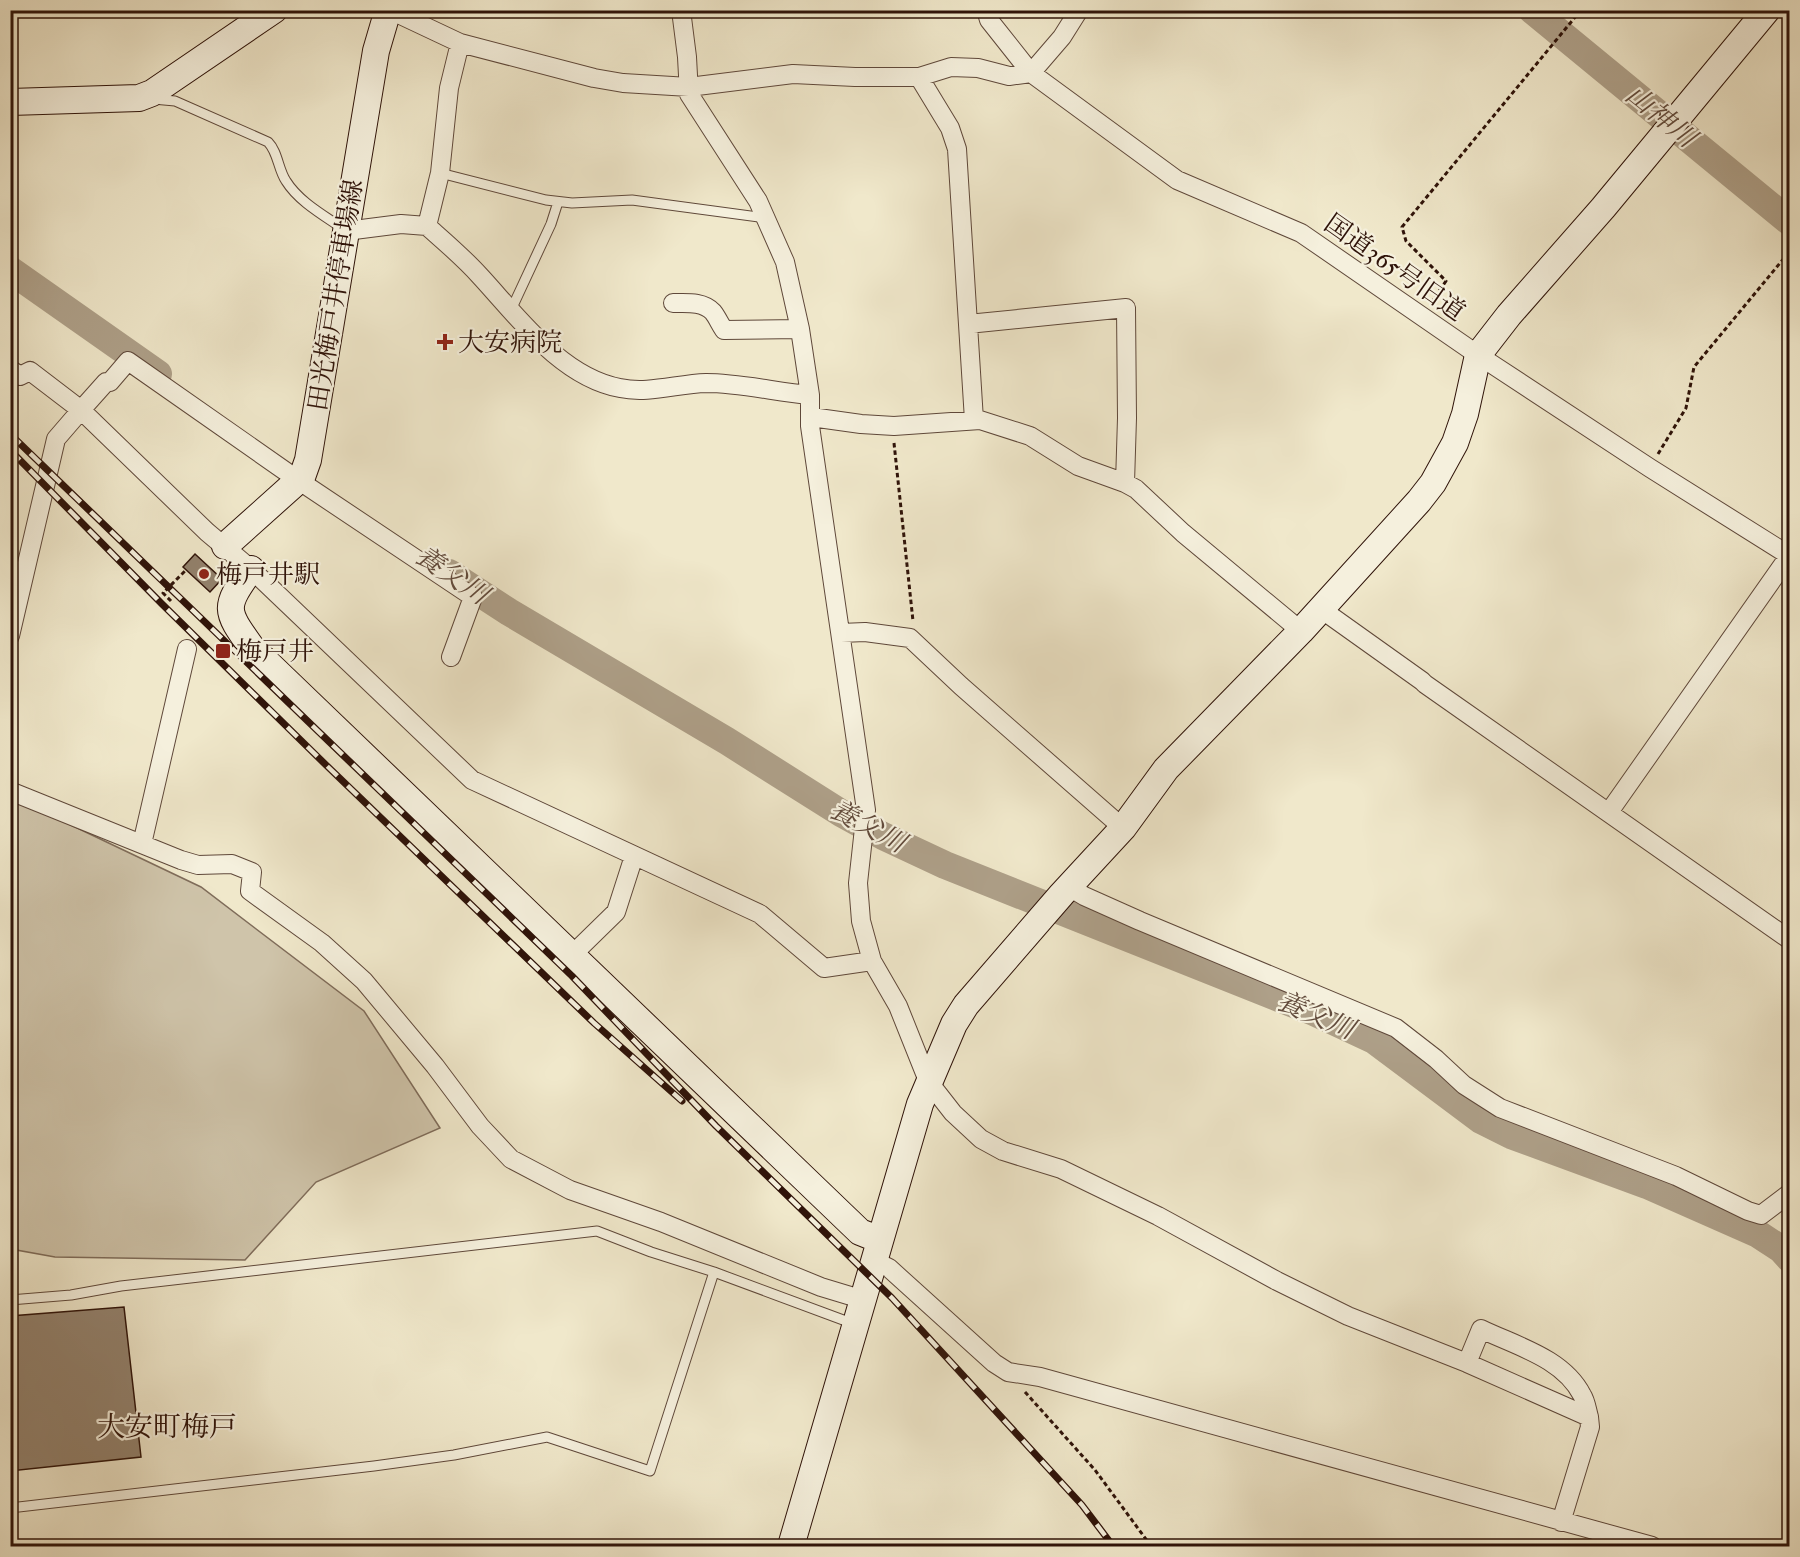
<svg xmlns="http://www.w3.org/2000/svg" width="1800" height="1557" font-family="'IM FELL Double Pica','Noto Serif JP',serif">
<rect width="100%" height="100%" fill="#f0e8cb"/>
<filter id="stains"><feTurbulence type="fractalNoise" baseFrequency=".00333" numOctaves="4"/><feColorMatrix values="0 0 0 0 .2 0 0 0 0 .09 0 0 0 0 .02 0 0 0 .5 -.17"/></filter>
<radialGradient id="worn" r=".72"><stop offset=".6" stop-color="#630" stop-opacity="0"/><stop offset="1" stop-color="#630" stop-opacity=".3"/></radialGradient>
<path fill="#cfc4aa" stroke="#7f6c5a" stroke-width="1.5" d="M10,796L201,887L364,1011L440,1128L316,1182L245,1260L55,1257L11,1249Z"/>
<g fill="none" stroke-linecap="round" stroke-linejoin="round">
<path stroke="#aea089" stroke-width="28" d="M1532,10L1790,222
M10,270L158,374
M449,573L509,612L727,741L841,813L883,836L945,865L1314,1012L1374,1040L1481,1120L1511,1135L1647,1185L1758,1234L1781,1249L1790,1259"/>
</g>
<path fill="#93826e" stroke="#2f1309" stroke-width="1.5" d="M195,554L222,579L210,592L183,567Z
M124,1307L141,1457L10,1471V1316Z"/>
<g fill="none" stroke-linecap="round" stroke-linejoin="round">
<defs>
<path id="lane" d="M153,99L175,101L268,142C278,152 278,169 286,181C299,202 325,216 345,230
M440,173L546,200L572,203L632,200L766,218
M511,310L551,224L558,202
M10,1300L71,1295L121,1286L597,1231L651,1252L714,1272L854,1324
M10,1508L374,1466L454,1455L547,1437L650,1471L714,1272"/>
<path id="street" d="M390,10L460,43L594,78L623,83L689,87L793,74L855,77H919L951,67L978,68L1009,76L1031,73L1062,37L1079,10
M681,10L687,57L689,94L758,201L785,262L800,329L810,395V426L866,810L858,883L861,921L872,961L898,1006L928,1081L953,1113L981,1139L1003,1151L1061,1169L1158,1216L1277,1281L1348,1316L1467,1363L1589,1417L1590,1427L1561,1522
M986,10L989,20L1031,73L1177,180L1301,233L1478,355L1650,468L1790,556
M919,77L950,128L957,149L974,420
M427,226L440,173L449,88L460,43
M346,231L401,224L427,226C445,242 464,258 480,276C518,317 561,377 620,388C648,394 677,384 706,383C740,383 776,392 810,395
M673,303C686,303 703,301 713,312C717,317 720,324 724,330L800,329
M968,324L1126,308L1127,418L1125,483
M10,369L20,376L30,371L81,410L106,382H110L128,361L298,480L473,597L451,657
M811,417L861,424L894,426L980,420L1030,436L1078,466L1125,483L1136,489L1183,533L1301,631
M1321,609L1422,681L1425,684L1790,940
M841,633L865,632L910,638L961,686L1123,828
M10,636L56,439L81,410L207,532L251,569L472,780L760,914L824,968L872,961
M10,791L181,860L198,865L232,864L252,872L250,891L322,943L364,981L435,1066L480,1126L511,1159L570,1190L661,1222L821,1287L864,1300
M1609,812L1789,556
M142,844L187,649
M1069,887L1084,896L1140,921L1396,1028L1436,1059L1464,1085L1500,1108L1676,1176L1748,1211L1761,1215L1790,1193
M572,955L616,912L634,856
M875,1261L889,1268L994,1363L1008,1372L1040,1377L1652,1546
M1467,1363L1481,1329C1516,1346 1563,1358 1582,1395C1586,1401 1587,1410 1589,1417"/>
<path id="secondary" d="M10,102L139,98L152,93L274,10
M225,546L302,477L308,460L376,51L388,10
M251,569C223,608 225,610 252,648L860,1232L880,1240
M791,1546L920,1104L954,1024L966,1005L1062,894L1123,828L1166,769L1301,631L1419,501L1433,483L1455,443L1465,414L1478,355L1509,315L1603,208L1767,10"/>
</defs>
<use href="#lane" stroke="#5f483a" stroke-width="11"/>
<use href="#street" stroke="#5f483a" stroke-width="20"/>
<use href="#secondary" stroke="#2f1309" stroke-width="28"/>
<path stroke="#2f1309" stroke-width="3" stroke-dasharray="4.5 3" stroke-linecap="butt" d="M1431,303L1446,281L1406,241L1402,227L1581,10
M894,443L913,621
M1658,454L1686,408L1694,367L1790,251
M171,601L163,593L186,570
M1025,1392L1095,1470L1151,1546"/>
<use href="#lane" stroke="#f5f0dd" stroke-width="9"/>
<use href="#street" stroke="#f5f0dd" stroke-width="18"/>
<use href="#secondary" stroke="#f5f0dd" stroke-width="26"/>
<defs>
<path id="rail" d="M10,434L572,976L716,1126L892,1298L1082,1505L1113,1546
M10,450L162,604L326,765L594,1023L682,1101"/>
</defs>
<use href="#rail" stroke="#2f1309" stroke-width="7"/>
<use href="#rail" stroke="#f5f0dd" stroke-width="4.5" stroke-dasharray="14" stroke-linecap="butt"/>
</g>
<g fill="#8f2418" stroke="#f5f0dd" stroke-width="2">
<path d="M442 333h6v6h6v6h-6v6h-6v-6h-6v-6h6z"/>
<circle cx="204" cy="574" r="6"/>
<rect x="215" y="643" width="16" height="16" rx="3"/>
</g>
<g text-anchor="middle" stroke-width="4.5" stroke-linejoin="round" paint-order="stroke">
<g font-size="26" fill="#2f1309" stroke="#f5f0dd">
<text transform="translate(1395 267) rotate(35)" y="9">国道365号旧道</text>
<text transform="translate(335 295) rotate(-81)" y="9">田光梅戸井停車場線</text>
</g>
<g font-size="26" fill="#2f1309" stroke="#f5f0dd" text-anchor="start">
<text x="458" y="351">大安病院</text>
<text x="216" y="583">梅戸井駅</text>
<text x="236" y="660">梅戸井</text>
</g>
<g font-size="27" font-style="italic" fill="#624b3c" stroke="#f5f0dd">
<text transform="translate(1661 116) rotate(39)" y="9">山神川</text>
<text transform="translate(452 575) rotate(34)" y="9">養父川</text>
<text transform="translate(868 826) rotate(28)" y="9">養父川</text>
<text transform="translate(1316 1015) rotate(23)" y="9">養父川</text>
</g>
<g font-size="28" fill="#2f1309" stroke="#f5f0dd">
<text x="167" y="1436">大安町梅戸</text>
</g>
</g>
<rect width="1800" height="1557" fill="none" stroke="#f0e8cb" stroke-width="36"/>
<rect x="12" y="12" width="1776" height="1533" fill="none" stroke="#2f1309" stroke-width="3"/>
<rect x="18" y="18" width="1764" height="1521" fill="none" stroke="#2f1309" stroke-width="1.5"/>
<rect width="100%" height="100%" filter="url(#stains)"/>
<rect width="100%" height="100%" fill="url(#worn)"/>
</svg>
